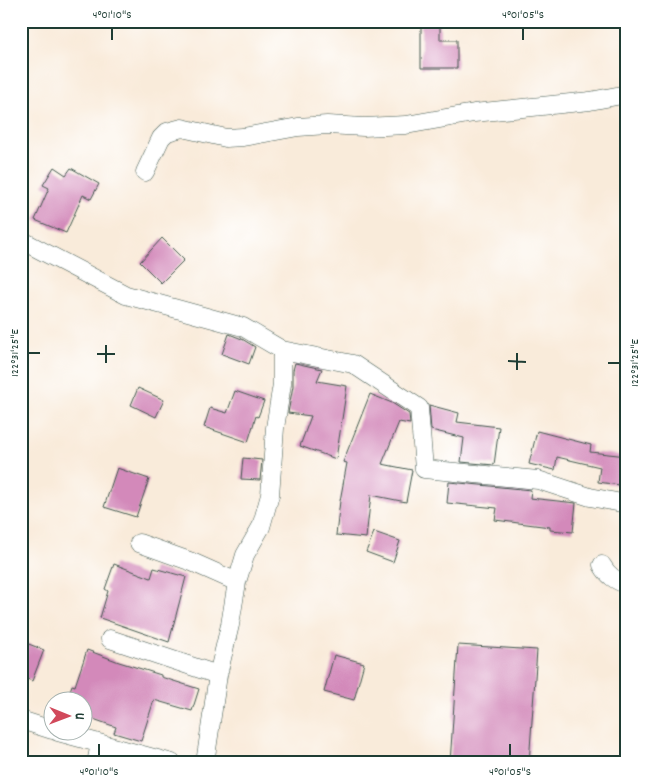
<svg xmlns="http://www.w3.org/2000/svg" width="648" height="784" font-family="Dekko,sans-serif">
<rect width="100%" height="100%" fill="#fff"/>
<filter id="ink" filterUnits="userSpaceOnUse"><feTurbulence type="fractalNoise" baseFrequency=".02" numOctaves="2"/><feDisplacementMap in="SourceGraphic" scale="10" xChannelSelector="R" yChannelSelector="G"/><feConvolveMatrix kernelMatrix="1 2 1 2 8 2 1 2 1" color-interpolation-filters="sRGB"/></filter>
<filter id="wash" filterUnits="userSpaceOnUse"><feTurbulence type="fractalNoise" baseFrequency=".0096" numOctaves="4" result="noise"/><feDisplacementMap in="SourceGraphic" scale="20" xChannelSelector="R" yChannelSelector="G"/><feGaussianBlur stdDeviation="1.12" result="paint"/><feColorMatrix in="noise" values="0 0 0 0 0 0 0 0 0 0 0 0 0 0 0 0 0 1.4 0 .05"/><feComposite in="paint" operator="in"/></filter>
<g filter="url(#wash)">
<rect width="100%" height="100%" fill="#f9ebda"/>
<g id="blocks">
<path fill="#d389ba" d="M440,24V40H457V68H421V25Z
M54,167L66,175L71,168L99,184L91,199L83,195L66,233L35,220L49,188L43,185Z
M162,238L184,260L161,283L140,262Z
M229,334L242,339L255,347L249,364L222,354Z
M295,363L322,369L317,381L347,386L336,459L300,446L311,416L288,413L293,386V370Z
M138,388L164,400L156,417L131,405Z
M235,391L264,401L258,417L256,416L248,442L204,427L210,408L227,413Z
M370,394L392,403L409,414L410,424L399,422L382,464L412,470L406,502L371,495L366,538L336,535L340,501L347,463L343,462Z
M429,405L459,413L457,422L499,427L494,465L461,462L464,438L431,430Z
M537,431L591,445L590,452L627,456V486L598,482L600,467L557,457L555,470L529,464Z
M243,458L262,460L260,480L241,479Z
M117,468L149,479L136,517L104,507Z
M449,482L531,490L530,498L576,503L573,532L550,530V527L495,520L497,508L447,503Z
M374,532L400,541L393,562L366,552Z
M114,564L151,578L154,568L186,577L169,642L100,618L108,591L105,589Z
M21,641L44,650L32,681L21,676Z
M458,645L537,650L529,763H450Z
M87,650L119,662L161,675V677L199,689L192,711L154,700L141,741L114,733L116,727L82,715V702H66L72,685L75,686Z
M334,655L364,663L354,700L324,692Z"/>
</g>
</g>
<g filter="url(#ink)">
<use href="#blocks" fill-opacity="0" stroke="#40574d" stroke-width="1"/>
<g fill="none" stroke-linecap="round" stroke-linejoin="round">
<defs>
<path id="minor" d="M145,172L161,138L167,132L182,128L226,138L243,137L298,127L327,125L364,127L406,125L474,113L590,101L627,94
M21,240L126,295L243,327L282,350L353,364L419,408L424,469L538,480L590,497L627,504
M139,543L192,562L237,582
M602,565C608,576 615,580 627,585
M110,639L218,675
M21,720L52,730
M58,732L172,763
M96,763L100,744
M205,763L218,675L230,625L237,582L245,555L261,527L270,495L275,428L282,384V350"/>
</defs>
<use href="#minor" stroke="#40574d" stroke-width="19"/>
<use href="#minor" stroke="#fff" stroke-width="18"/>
</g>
</g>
<path fill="none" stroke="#1f3d34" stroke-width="2" d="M112,40V28M523,40V28M28,353H40M97,354H115M508,361L526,362M106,363V345M608,363H620M517,370V353M99,756V744M510,756V744"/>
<rect width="648" height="784" fill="none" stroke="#fff" stroke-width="55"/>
<g transform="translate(68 716) rotate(91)"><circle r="24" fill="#ffffff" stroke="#a5b1ae"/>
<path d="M0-4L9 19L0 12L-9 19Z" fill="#d1495b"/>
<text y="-8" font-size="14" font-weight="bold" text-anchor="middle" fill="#1f3d34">U</text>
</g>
<rect x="28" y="28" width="592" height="728" fill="none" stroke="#1f3d34" stroke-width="2"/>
<g font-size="12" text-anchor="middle" fill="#1f3d34">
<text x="112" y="18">4°01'10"S</text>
<text x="523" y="18">4°01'05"S</text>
<text transform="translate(14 353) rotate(-90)" y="4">122°31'25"E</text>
<text transform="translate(634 363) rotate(-90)" y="4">122°31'25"E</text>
<text x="99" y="775">4°01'10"S</text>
<text x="510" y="775">4°01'05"S</text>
</g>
</svg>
